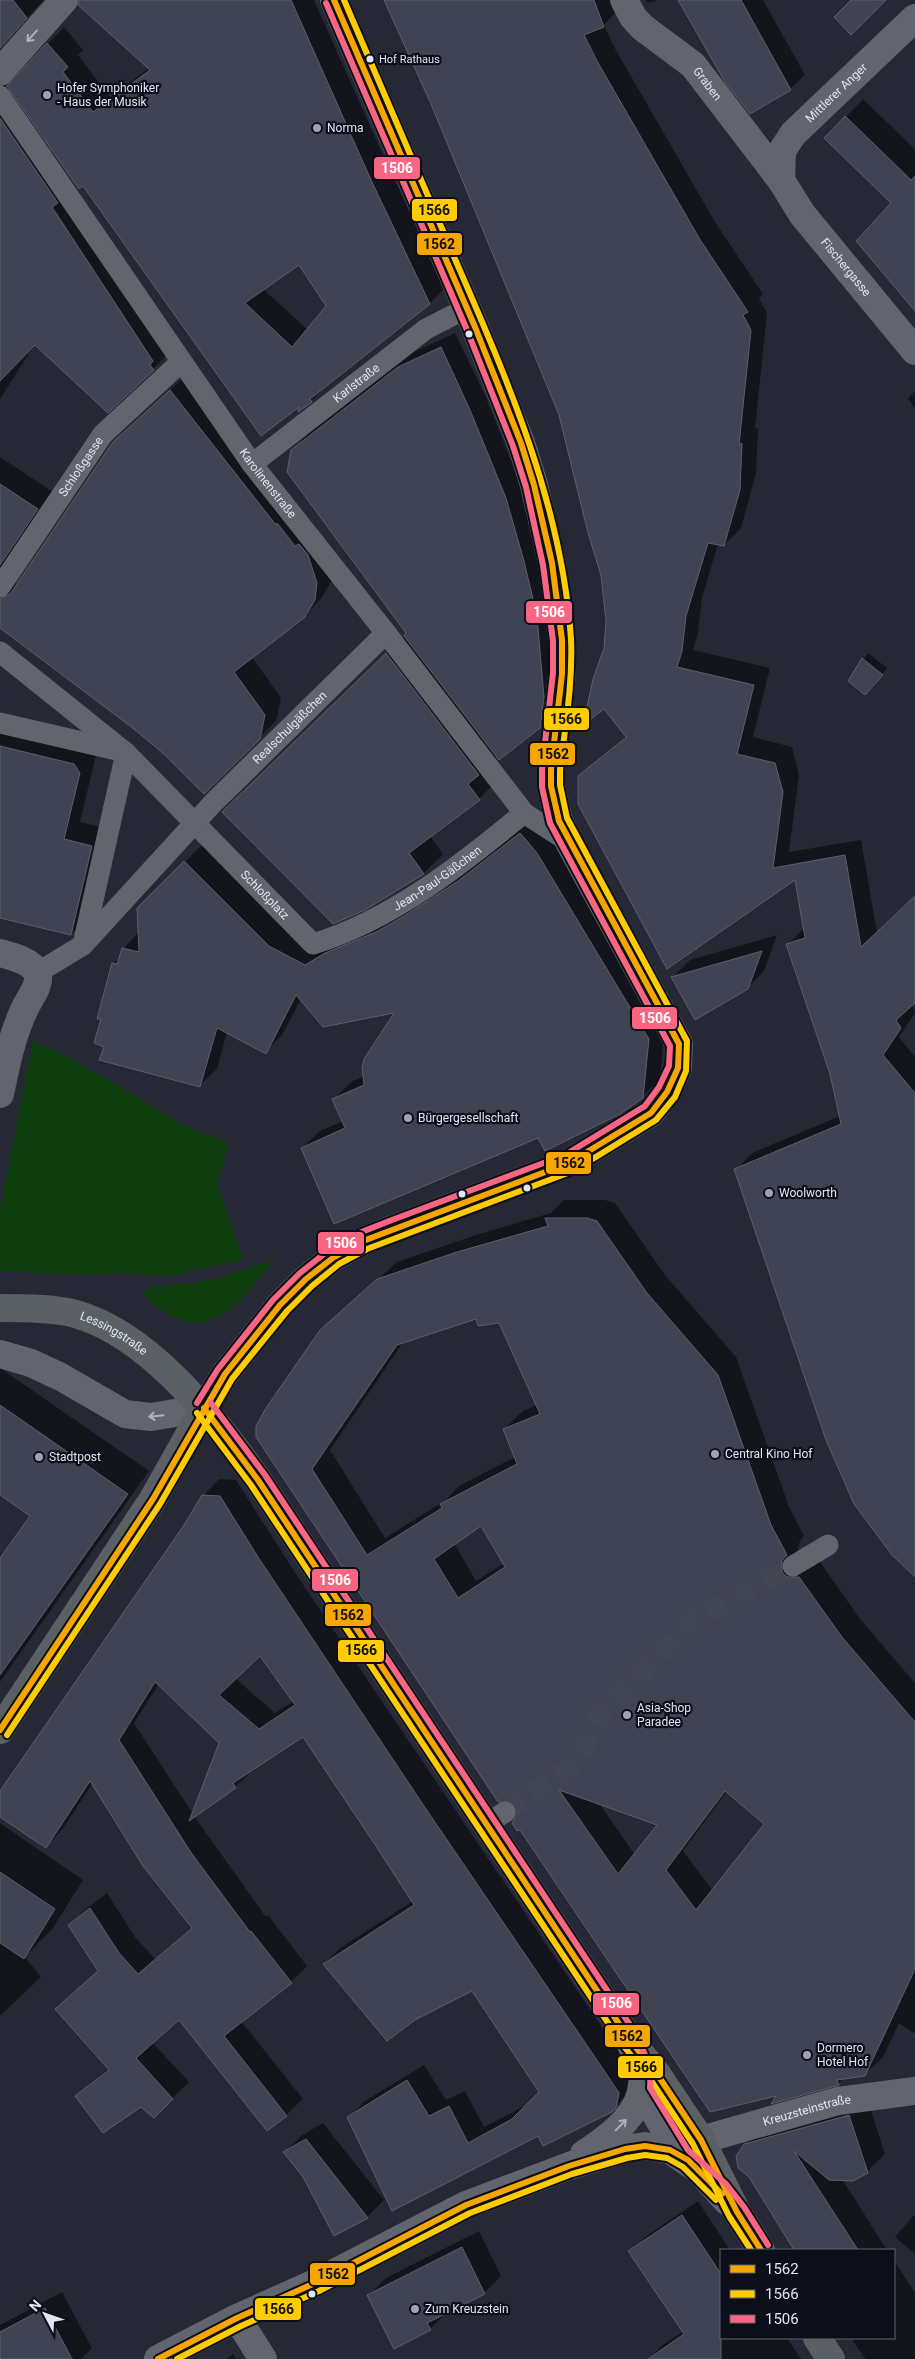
<svg xmlns="http://www.w3.org/2000/svg" width="915" height="2359" font-family="Roboto,sans-serif">
<rect width="100%" height="100%" fill="#262935"/>
<path fill="#0e3d0e" d="M33,1041L67,1056L185,1126L229,1142L217,1183L243,1260L169,1276L120,1273L92,1275L0,1271V1208Z
M276,1259C233,1308 206,1354 143,1295L146,1288L213,1280Z"/>
<path fill="#0007" fill-rule="evenodd" d="M0,0H44L6,40L0,34Z
M90,0H314L387,164L446,287L429,304L328,384L311,401L301,404L84,184L8,86L64,27L83,50L78,55L110,97L149,68ZM300,263L327,306L308,330L263,289Z
M385,0H616L619,9L604,25L613,45L715,222L763,294L759,298L767,313L755,429L758,428L756,473L741,528L724,545L718,544L702,598L698,633L693,650L770,668L753,737L792,747L799,775L789,852L861,840L877,932L915,897V1001L912,1003L915,1013L899,1037L915,1057V1576L736,1170L752,1153L840,1116L831,1074L788,944L805,927L796,878L668,967L579,777L626,735L606,648L608,620L602,574L560,415L432,103Z
M646,0H658L647,3Z
M679,0H763L805,75L790,89Z
M0,71L6,89L74,186L169,353L153,369L35,344L0,399Z
M863,99L915,149V309L892,202L846,117Z
M455,333L485,395L520,483L551,601L554,712L539,727L497,756L487,766L498,780L479,799L430,836L443,854L424,873L364,908L243,793L408,633L292,450L307,435L414,352Z
M187,374L333,566L331,582L320,600L303,617L252,657L281,698L276,721L204,792L166,754L134,728L0,627V457L53,492L10,582L17,584L114,443Z
M915,391V409L908,398Z
M868,653L887,668L870,688L849,681Z
M0,725L96,755L80,822L109,829L88,917L71,934L0,917Z
M538,816L665,1022L660,1079L642,1097L539,1136L302,1148L320,1131L343,1121L334,1099L351,1082L364,1076L397,1011L301,999L282,1035L265,1052L227,1032L217,1069L199,1086L105,1046L103,1018L113,964L120,957L123,949L139,932L138,909L202,845L323,949L476,864Z
M777,935L764,971L747,988L673,977L690,960Z
M564,1200H605L615,1203L665,1275L736,1357L789,1507L804,1536L800,1541L798,1548L800,1555L818,1559L860,1619L915,1683V2034L899,2023L883,2057L864,2075L844,2078L838,2084L779,2094L520,1828L517,1805L257,1437L321,1331L397,1262L476,1235L551,1213ZM477,1317L499,1321L537,1405L523,1411L504,1429L515,1457L459,1486L446,1500L385,1538L330,1450L404,1341ZM481,1525L504,1563L476,1581L454,1543ZM727,1791L766,1823L713,1891L683,1851ZM599,1803L659,1825L635,1855Z
M0,1368L149,1471L0,1682V1560L31,1515L0,1494Z
M219,1479L236,1480L298,1577L635,2076L628,2094L611,2111L539,2135L393,2209L349,2117L365,2101L424,2065L446,2100L465,2091L484,2127L530,2103L541,2093L473,1990L324,1964L340,1948L413,1901L303,1735L252,1771L235,1787L194,1816L266,1917L268,1915L307,1966L291,1982L241,2021L303,2099L286,2115L267,2129L179,2018L152,2042L189,2082L154,2116L141,2105L77,2097L109,2068L99,1970L69,1925L86,1909L107,1893L135,1937L155,1959L193,1926L93,1783L62,1830L46,1846L0,1816V1794L185,1526L203,1496ZM260,1654L294,1701L275,1713L235,1678ZM159,1684L220,1743L193,1814L134,1723Z
M0,1823L83,1880L53,1928L25,1957L41,1977L0,2016Z
M867,2098L885,2154L867,2172L842,2179L887,2250H795L768,2208L745,2145L764,2126Z
M323,2123L384,2200L367,2217L335,2234L304,2177L285,2152L302,2135Z
M698,2201L730,2250H721V2338H787L801,2359H649L661,2346L684,2331L630,2252L645,2237Z
M915,2214V2254L895,2237Z
M479,2231L501,2276L484,2293L447,2312L430,2329L369,2295L386,2278Z
M894,2260L915,2293V2359H865L851,2338H894Z
M62,2292L92,2348L81,2359H0V2325Z
M233,2354L236,2359H226Z"/>
<path fill="#3f4354" stroke="#5d5f6a" fill-rule="evenodd" d="M0,0H13L27,18L0,48Z
M79,0H291L371,180L430,304L310,399L312,402L298,412L299,407L261,436L83,186L79,189L7,86L47,43L68,67L63,72L93,112L150,70L78,5ZM299,265L326,306L292,347L245,303Z
M384,0H594L604,27L584,35L597,61L699,238L748,312L743,315L751,330L739,445L742,443L740,490L724,546L708,543L686,616L682,651L677,667L754,685L737,754L775,763L783,792L773,868L845,855L861,947L915,896V1003L896,1020L901,1028L883,1055L915,1093V1577L892,1555L854,1504L826,1440L734,1169L841,1124L830,1074L786,944L805,938L795,880L667,969L578,804V776L626,737L604,709L583,725L593,679L604,648L606,621L601,575L588,533L559,415L431,104Z
M678,0H741L791,90L750,114L725,82Z
M851,0H886L851,35L834,17Z
M845,116L911,180L915,176V311L856,241L891,203L824,138Z
M0,118L58,203L52,207L153,361L150,365L154,370L108,413L35,345L0,381Z
M441,347L470,410L506,498L524,561L537,616L544,697L540,728L499,760L404,636L406,633L287,472L291,450L398,367Z
M170,390L276,525L277,523L295,546L299,544L308,555L317,583L315,600L304,618L234,672L265,715L260,739L204,794L165,755L134,729L0,628V599L10,594L113,442Z
M0,484L38,509L0,565Z
M386,653L479,775L468,784L480,800L409,853L424,874L365,910L333,924L222,812Z
M862,658L883,675L865,695L848,681Z
M0,746L74,764L80,773L64,839L92,846L71,935L0,918Z
M520,833L537,853L649,1039L643,1098L620,1114L545,1151L538,1138L334,1224L301,1148L345,1128L332,1099L364,1085L362,1068L364,1059L394,1013L323,1027L296,995L266,1054L217,1028L200,1087L99,1060L104,1047L94,1043L101,1019H97L112,963L117,964L122,948L139,952L137,908L184,861L269,946L305,965L325,953L376,932L404,916L458,881Z
M762,951L748,989L695,1020L671,977Z
M545,1218H587L597,1221L647,1293L718,1375L771,1525L787,1555L782,1560V1572L787,1577H799L842,1637L915,1722V1969L865,2076L837,2080L839,2085L771,2104L776,2096L710,2112L520,1830L517,1831L512,1823L516,1817V1805L510,1801L498,1802L256,1437V1426L266,1408L320,1330L377,1279L457,1252L548,1226ZM476,1319L478,1326L499,1323L540,1414L503,1429L517,1464L440,1504L442,1508L367,1555L312,1469L397,1345ZM481,1526L505,1567L458,1598L434,1559ZM559,1790L657,1825L618,1874ZM725,1791L764,1824L696,1910L666,1870Z
M0,1405L128,1494L0,1675V1558L30,1516L0,1495Z
M202,1495L220,1496L258,1557L428,1812L601,2066L619,2093L616,2108L612,2112L543,2146L538,2136L392,2211L347,2117L407,2080L429,2116L449,2106L468,2143L512,2119L539,2092L472,1991L415,2020L387,2041L323,1964L414,1905L376,1846L303,1737L233,1783L236,1788L189,1821L219,1743L155,1682L119,1740L192,1854L250,1932L251,1931L292,1983L224,2036L287,2116L267,2131L179,2020L136,2058L173,2099L154,2118L141,2107L103,2133L75,2096L109,2070L55,2009L98,1971L68,1925L90,1908L119,1953L138,1974L192,1928L143,1866L90,1781L46,1848L0,1817V1791L184,1525ZM260,1656L295,1705L259,1729L219,1695Z
M0,1872L55,1909L24,1959L0,1943Z
M849,2115L868,2173L853,2181L829,2180L794,2151L858,2250H794L749,2177L738,2168L736,2156L744,2144Z
M306,2139L368,2218L334,2236L303,2177L283,2152Z
M682,2215L721,2274V2359H648L684,2334L628,2251Z
M462,2247L485,2294L427,2323L431,2330L394,2349L367,2295Z
M45,2308L72,2359H0V2332Z"/>
<g fill="none" stroke-linecap="round" stroke-linejoin="round">
<path stroke="#424552" stroke-width="21" stroke-dasharray="21 11" stroke-linecap="butt" d="M505,1812L570,1767L583,1750L596,1720L690,1622L793,1566"/>
<g stroke="#62646e" stroke-width="21">
<path id="s1" d="M0,96L252,464L386,633L524,813L569,842"/>
<path id="s2" d="M252,464L426,329L467,308"/>
<path id="s3" d="M0,587L103,434L181,362"/>
<path id="s4" d="M0,652L126,753L313,944C392,920 461,865 524,813"/>
<path d="M0,723L121,751"/>
<path d="M83,945L126,753"/>
<path id="s5" d="M37,973L83,945L213,803L386,633"/>
<path d="M793,1566L828,1545"/>
<path d="M486,1825L505,1812"/>
</g>
<g stroke="#62646e" stroke-width="28">
<path id="s6" d="M624,0L633,17L642,27L693,65L781,180L802,214L915,351"/>
<path d="M0,72L64,0"/>
<path id="s7" d="M781,180L782,151L793,134L915,18"/>
<path d="M0,953C11,956 32,961 37,973C42,983 29,999 25,1008C12,1035 6,1065 0,1094"/>
<path d="M204,1408L225,1374L280,1305L306,1279L334,1257L363,1241L395,1228L569,1163L651,1113L667,1092L678,1068L679,1044L569,842L559,821L551,786V769L562,674V640L552,563L534,485L521,443L475,327L334,0"/>
<path id="s8" d="M701,2140L838,2101L915,2091"/>
<path d="M237,2318L263,2359"/>
</g>
<path stroke="#62646e" stroke-width="28" d="M0,1354L31,1363L61,1377L125,1414L151,1417L204,1408
M641,2090L681,2156
M584,2154C611,2136 647,2111 642,2073C641,2063 634,2052 631,2044
M158,2359L237,2318L315,2283L466,2205L569,2166L625,2149L645,2146L670,2150L699,2170L727,2201"/>
<g stroke="#5b6065" stroke-width="28">
<path id="s9" d="M0,1308C23,1308 45,1308 68,1312C145,1329 215,1418 258,1480L629,2039L657,2074L701,2140L737,2212L761,2250"/>
<path d="M0,1730L153,1499L204,1408"/>
<path d="M817,2338L831,2359"/>
</g>
<defs>
<path id="bus-1" d="M204,1408L258,1480L629,2039L657,2074L701,2140L737,2212L761,2250
M0,1730L153,1499L225,1374L280,1305L306,1279L334,1257L363,1241L569,1163L651,1113L667,1092L678,1068L679,1044L559,821L551,786V769L562,674V640L552,563L534,485L521,443L475,327L334,0
M158,2359L237,2318L315,2283L466,2205L569,2166L625,2149L645,2146L670,2150L688,2160L722,2194"/>
<path id="bus-2" d="M197,1413L251,1485L622,2044L650,2079L693,2144L729,2216L751,2250
M7,1735L160,1504L232,1379L287,1311L312,1286L339,1264L367,1249L573,1171L656,1120L675,1097L686,1071L687,1041L567,818L560,785V770C565,727 573,683 571,639C562,505 508,381 455,259C418,172 381,86 344,0
M177,2359L241,2326L319,2291L470,2213L572,2174L627,2158L645,2155L667,2158L683,2167L716,2200"/>
<path id="bus-3" d="M197,1403L218,1369L273,1300L300,1273L329,1250L359,1233L392,1220L565,1155L645,1106L659,1087L669,1066L670,1046L550,823L542,787V769L553,673V641L543,565L526,487L513,446L467,330L326,3
M211,1403L265,1475L636,2034L651,2069L650,2088L688,2150L726,2184L744,2207L768,2245"/>
</defs>
<use href="#bus-1" stroke="#0c0f19" stroke-width="10"/>
<use href="#bus-2" stroke="#0c0f19" stroke-width="10"/>
<use href="#bus-3" stroke="#0c0f19" stroke-width="10"/>
<use href="#bus-1" stroke="#f7a600" stroke-width="6"/>
<use href="#bus-2" stroke="#fecc00" stroke-width="6"/>
<use href="#bus-3" stroke="#fa6682" stroke-width="6"/>
</g>
<defs><path id="oneway-shaft" d="M-6 0H5M1.5-3L5.5 0L1.5 3" fill="none" stroke-width="1.6" stroke-linecap="round" stroke-linejoin="round" transform="scale(1.25)"/></defs>
<g stroke="#aeb1be">
<use href="#oneway-shaft" transform="translate(32 36) rotate(132)"/>
<use href="#oneway-shaft" transform="translate(156 1416) rotate(174)"/>
<use href="#oneway-shaft" transform="translate(621 2125) rotate(-46)"/>
</g>
<g fill="#e0e5f4" stroke="#0c0f19" stroke-width="2">
<circle cx="370" cy="59" r="4.5"/>
<circle cx="469" cy="334" r="4.5"/>
<circle cx="527" cy="1188" r="4.5"/>
<circle cx="462" cy="1194" r="4.5"/>
<circle cx="312" cy="2294" r="4.5"/>
</g>
<g fill="#9fa3b1" stroke="#0c0f19" stroke-width="2">
<circle cx="47" cy="95" r="5"/>
<circle cx="317" cy="128" r="5"/>
<circle cx="408" cy="1118" r="5"/>
<circle cx="769" cy="1193" r="5"/>
<circle cx="715" cy="1454" r="5"/>
<circle cx="39" cy="1457" r="5"/>
<circle cx="627" cy="1715" r="5"/>
<circle cx="807" cy="2055" r="5"/>
<circle cx="415" cy="2309" r="5"/>
</g>
<g text-anchor="middle" stroke-width="4.5" stroke-linejoin="round" paint-order="stroke">
<g font-size="11" fill="#e0e5f4" stroke="#0c0f19" text-anchor="start">
<text x="379" y="63">Hof Rathaus</text>
</g>
<g font-size="12" fill="#e0e5f4" stroke="#0c0f19">
<text dy="4" stroke="none"><textPath href="#s6" startOffset="120">Graben</textPath></text>
<text dy="4" stroke="none"><textPath href="#s7" startOffset="109">Mittlerer Anger</textPath></text>
<text dy="4" stroke="none"><textPath href="#s6" startOffset="350">Fischergasse</textPath></text>
<text dy="4" stroke="none"><textPath href="#s2" startOffset="132">Karlstraße</textPath></text>
<text dy="4" stroke="none"><textPath href="#s3" startOffset="145">Schloßgasse</textPath></text>
<text dy="4" stroke="none"><textPath href="#s1" startOffset="471">Karolinenstraße</textPath></text>
<text dy="4" stroke="none"><textPath href="#s5" startOffset="354">Realschulgäßchen</textPath></text>
<text dy="4" stroke="none"><textPath href="#s4" startOffset="570">Jean-Paul-Gäßchen</textPath></text>
<text dy="4" stroke="none"><textPath href="#s4" startOffset="360">Schloßplatz</textPath></text>
<text dy="4" stroke="none"><textPath href="#s9" startOffset="119">Lessingstraße</textPath></text>
<text dy="4" stroke="none"><textPath href="#s8" startOffset="110">Kreuzsteinstraße</textPath></text>
</g>
<g font-size="12" fill="#e0e5f4" stroke="#0c0f19" text-anchor="start">
<text x="57" y="92">Hofer Symphoniker<tspan x="57" dy="14">- Haus der Musik</tspan></text>
<text x="327" y="132">Norma</text>
<text x="418" y="1122">Bürgergesellschaft</text>
<text x="779" y="1197">Woolworth</text>
<text x="725" y="1458">Central Kino Hof</text>
<text x="49" y="1461">Stadtpost</text>
<text x="637" y="1712">Asia-Shop<tspan x="637" dy="14">Paradee</tspan></text>
<text x="817" y="2052">Dormero<tspan x="817" dy="14">Hotel Hof</tspan></text>
<text x="425" y="2313">Zum Kreuzstein</text>
</g>
</g>
<g stroke="#0c0f19" stroke-width="2">
<rect x="373" y="156" width="48" height="24" rx="5" fill="#fa6682"/>
<rect x="411" y="198" width="47" height="24" rx="5" fill="#fecc00"/>
<rect x="416" y="232" width="47" height="24" rx="5" fill="#f7a600"/>
<rect x="525" y="600" width="48" height="24" rx="5" fill="#fa6682"/>
<rect x="543" y="707" width="47" height="24" rx="5" fill="#fecc00"/>
<rect x="529" y="742" width="47" height="24" rx="5" fill="#f7a600"/>
<rect x="631" y="1006" width="47" height="24" rx="5" fill="#fa6682"/>
<rect x="545" y="1151" width="47" height="24" rx="5" fill="#f7a600"/>
<rect x="317" y="1231" width="48" height="24" rx="5" fill="#fa6682"/>
<rect x="311" y="1568" width="48" height="24" rx="5" fill="#fa6682"/>
<rect x="324" y="1603" width="48" height="24" rx="5" fill="#f7a600"/>
<rect x="337" y="1639" width="48" height="24" rx="5" fill="#fecc00"/>
<rect x="592" y="1992" width="48" height="24" rx="5" fill="#fa6682"/>
<rect x="604" y="2024" width="47" height="24" rx="5" fill="#f7a600"/>
<rect x="617" y="2055" width="47" height="24" rx="5" fill="#fecc00"/>
<rect x="309" y="2262" width="47" height="24" rx="5" fill="#f7a600"/>
<rect x="254" y="2297" width="48" height="24" rx="5" fill="#fecc00"/>
</g>
<g font-size="14" text-anchor="middle" font-weight="bold" fill="#fff">
<text x="397" y="173">1506</text>
<text x="549" y="617">1506</text>
<text x="655" y="1023">1506</text>
<text x="341" y="1248">1506</text>
<text x="335" y="1585">1506</text>
<text x="616" y="2008">1506</text>
</g>
<g font-size="14" text-anchor="middle" font-weight="bold" fill="#111">
<text x="434" y="215">1566</text>
<text x="439" y="249">1562</text>
<text x="566" y="724">1566</text>
<text x="553" y="759">1562</text>
<text x="569" y="1168">1562</text>
<text x="348" y="1620">1562</text>
<text x="361" y="1655">1566</text>
<text x="627" y="2041">1562</text>
<text x="641" y="2072">1566</text>
<text x="333" y="2279">1562</text>
<text x="278" y="2314">1566</text>
</g>
<rect x="720" y="2249" width="175" height="90" fill="#0c0f19" stroke="#616571"/>
<rect x="730" y="2265" width="25" height="8" fill="#f7a600" stroke="#616571"/>
<text x="765" y="2274" font-size="15" fill="#e0e5f4">1562</text>
<rect x="730" y="2290" width="25" height="8" fill="#fecc00" stroke="#616571"/>
<text x="765" y="2299" font-size="15" fill="#e0e5f4">1566</text>
<rect x="730" y="2315" width="25" height="8" fill="#fa6682" stroke="#616571"/>
<text x="765" y="2324" font-size="15" fill="#e0e5f4">1506</text>
<g transform="translate(45 2314) rotate(311)" stroke="#0c0f19" stroke-width="4" paint-order="stroke">
<path d="M0-4L9 19L0 12L-9 19Z" fill="#e0e5f4"/>
<text y="-8" font-size="14" font-weight="bold" text-anchor="middle" fill="#e0e5f4">N</text>
</g>
</svg>
